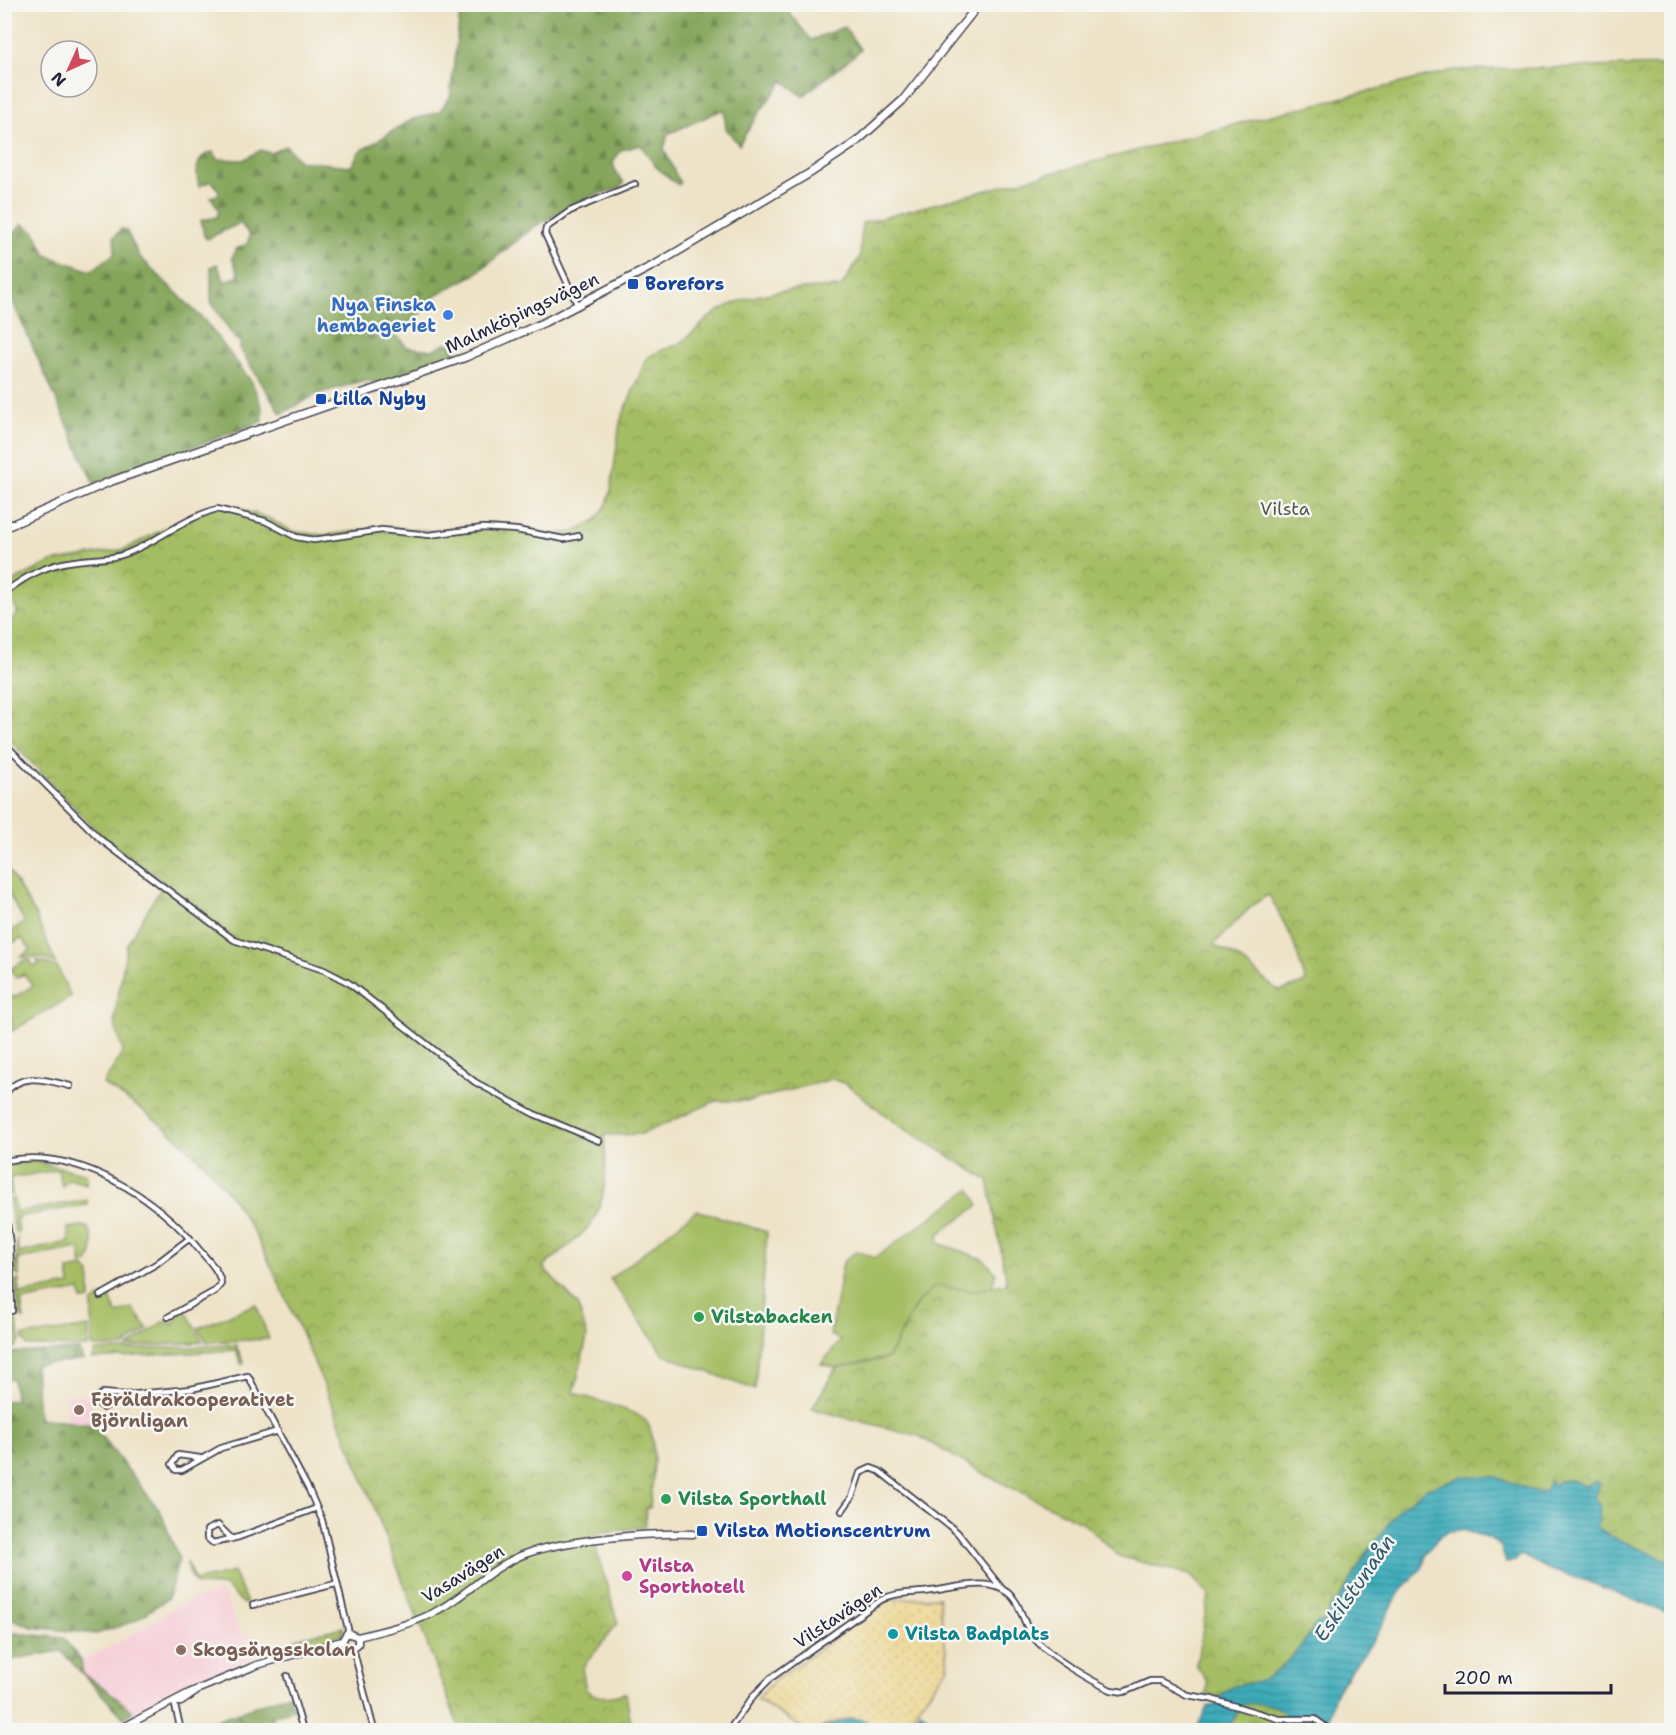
<svg xmlns="http://www.w3.org/2000/svg" width="1676" height="1735" font-family="'Shantell Sans',sans-serif">
<defs>
<pattern id="forest-firs" width="22" height="20" patternUnits="userSpaceOnUse" patternTransform="scale(1.5)"><rect width="22" height="20" fill="#84a55a"/><path d="M5 1l3.5 6h-7zM16 11l3.5 6h-7z" fill="#6c864c"/></pattern>
<pattern id="sand-dots" width="8" height="8" patternUnits="userSpaceOnUse" patternTransform="scale(1.5)"><rect width="8" height="8" fill="#eeda9e"/><path d="M2 2h.1M6 6h.1" fill="none" stroke="#ccbb89" stroke-width="1.8" stroke-linecap="round"/></pattern>
<pattern id="park-crowns" width="20" height="18" patternUnits="userSpaceOnUse" patternTransform="scale(1.5)"><rect width="20" height="18" fill="#a5be64"/><path d="M2 6a3 3 0 1 1 6 0M12 15a3 3 0 1 1 6 0" fill="none" stroke="#869a54"/></pattern>
<pattern id="water-rules" width="6" height="5" patternUnits="userSpaceOnUse" patternTransform="scale(1.5)"><rect width="6" height="5" fill="#3dacba"/><path d="M0 2.5h6" fill="none" stroke="#338c98"/></pattern>
</defs>
<rect width="100%" height="100%" fill="#f6f6f2"/>
<filter id="ink" filterUnits="userSpaceOnUse"><feTurbulence type="fractalNoise" baseFrequency=".0167" numOctaves="2"/><feDisplacementMap in="SourceGraphic" scale="12" xChannelSelector="R" yChannelSelector="G"/><feConvolveMatrix kernelMatrix="1 2 1 2 8 2 1 2 1" color-interpolation-filters="sRGB"/></filter>
<filter id="wash" filterUnits="userSpaceOnUse"><feTurbulence type="fractalNoise" baseFrequency=".008" numOctaves="4" result="noise"/><feDisplacementMap in="SourceGraphic" scale="24" xChannelSelector="R" yChannelSelector="G"/><feGaussianBlur stdDeviation="1.35" result="paint"/><feColorMatrix in="noise" values="0 0 0 0 0 0 0 0 0 0 0 0 0 0 0 0 0 1.4 0 .05"/><feComposite in="paint" operator="in"/></filter>
<g filter="url(#wash)">
<rect width="100%" height="100%" fill="#eee3c7"/>
<path fill="#f6cfd7" d="M67,1394L91,1395L93,1425L66,1423Z
M222,1592L242,1635H251L260,1653L258,1657L183,1688L133,1712L105,1688L83,1674L81,1660L118,1643L187,1600Z"/>
<path fill="#a5be64" stroke="#647050" stroke-width="1.5" d="M9,871L34,912L56,963L40,957H20L31,950L21,938L5,948V935L25,922L5,888V874Z
M25,960H30L34,967L39,964L37,960L57,967L71,997L5,1035L13,1024L5,1004V988L13,998L33,986L24,974L16,978L10,969Z
M34,1161L87,1174L86,1184L69,1179L62,1186L58,1170L10,1178L12,1195H9L6,1168L9,1165Z
M970,1189L979,1205L939,1234L938,1243L983,1259L996,1273L992,1287L914,1308L888,1358L836,1368L821,1364L841,1340L830,1335L843,1262L857,1251L875,1258Z
M13,1198L16,1212L87,1200L88,1205L17,1217L19,1233H15L9,1200Z
M697,1210L767,1232L755,1390L664,1355L610,1279Z
M82,1226L87,1227C95,1237 94,1252 88,1263L82,1265L79,1248L18,1259L19,1276L15,1274L17,1237L18,1253L69,1242L68,1228Z
M84,1267L90,1273V1300H82L80,1290L21,1301L24,1319L20,1316L15,1281L19,1280L20,1294L70,1285L68,1270Z
M109,1295L117,1314L132,1308L148,1329L123,1347H92V1304L100,1297Z
M256,1304L269,1339L207,1342L198,1328Z
M185,1309L203,1342L128,1347L164,1321L173,1324L178,1313Z
M5,1314L16,1321L20,1341L16,1347L5,1348Z
M89,1327L88,1347L27,1346L22,1336Z
M236,1345L244,1364H241L236,1350L92,1359L96,1351Z
M186,1561L195,1581L233,1572L247,1602L244,1604L225,1586L197,1585L189,1573Z
M343,1627V1633C339,1637 283,1651 271,1655L266,1656L265,1653L298,1638Z"/>
<path fill="url(#forest-firs)" stroke="#53644a" stroke-width="1.5" d="M461,5H783L811,40L844,27L861,50L803,96L783,81L756,117L739,145L726,129L724,109L668,134L664,149L680,183L678,185L656,167L641,145L621,150L613,162L616,173L624,183L620,188L587,198L535,226L474,275L437,294L421,313L399,330L397,336L407,347L432,350L446,343L452,345L458,354L382,385L365,380L317,394L281,414L240,349V342L235,339L211,302V267L217,264L225,282L239,275L232,258L236,249L247,244L250,235L240,223L207,239L204,236L201,220L217,217L219,210L211,197L218,195L219,191L212,181L199,186C195,171 196,155 213,152L218,159L243,160L261,150L271,153L286,146L300,161L351,166L359,152L411,120L439,112L450,97Z
M22,224L35,232L46,255L91,271L115,253L114,237L121,229L126,230L139,256L204,320L252,382L262,408L263,421L94,484L10,296L5,299V244Z
M79,1350L83,1360L35,1365L38,1418L93,1425L160,1511L179,1559L168,1598L135,1621L96,1634L32,1627L5,1616L4,1401L15,1400L13,1379H5V1353Z
M5,1632L63,1638L81,1660L83,1674L105,1688L133,1712L124,1718L61,1651L15,1659L5,1664Z
M289,1694L294,1709L273,1716L274,1730H215L211,1722Z"/>
<path fill="url(#sand-dots)" stroke="#887e6c" stroke-width="1.5" d="M939,1597L948,1667L902,1730H879L872,1724L837,1721L817,1730H805L757,1699L774,1681L890,1600Z"/>
<path fill="url(#park-crowns)" stroke="#647050" stroke-width="1.5" fill-rule="evenodd" d="M1671,65V1590L1464,1488L1313,1730H1213L1233,1699L1206,1695L1208,1683L1196,1665L1209,1595L1190,1575L1119,1556L1083,1523L986,1475L919,1436L812,1409L836,1368L888,1358L916,1305L936,1285L974,1291L1007,1283L988,1180L897,1124L846,1084L832,1079L749,1101H716L642,1134L604,1135C607,1164 608,1202 589,1226C577,1241 558,1254 543,1267L578,1305L587,1337L574,1393C590,1398 633,1410 644,1419C660,1433 652,1488 650,1508H646L645,1527L597,1533L596,1549L618,1623L582,1668L586,1690C600,1700 611,1697 626,1693L632,1730H460C412,1605 365,1479 311,1355C286,1300 265,1243 229,1194C195,1148 151,1113 103,1084L123,1052L114,1021L127,944L164,883L102,836L5,735V628L18,612L5,589L16,580L51,562L125,549L200,510L225,504L268,518L293,532L325,535L389,527L433,531L497,522L551,535L577,531L597,519L607,504L611,490L620,422L646,359C657,349 672,349 683,341C696,331 705,319 719,311C753,290 801,289 841,287L860,257L862,223L1256,119L1454,70ZM1269,895L1292,938L1306,982L1280,991C1254,975 1245,957 1215,946V943C1230,929 1253,901 1269,895Z"/>
<path fill="url(#water-rules)" stroke="#30677a" stroke-width="1.5" d="M1464,1476L1497,1477L1539,1493L1546,1490L1550,1481L1555,1485L1559,1481L1571,1480L1585,1486L1595,1481L1600,1484L1594,1497L1600,1506L1599,1521L1595,1526L1604,1533L1671,1562V1615L1584,1580L1550,1570L1521,1555L1515,1561L1506,1563L1501,1547L1489,1538L1462,1530L1449,1531L1438,1538L1426,1554L1423,1567L1400,1592L1373,1641L1343,1681L1334,1697L1326,1730H1291L1293,1724C1280,1703 1267,1702 1243,1704L1227,1730H1196L1207,1707L1218,1703C1227,1678 1252,1688 1270,1676C1288,1664 1306,1641 1317,1623L1325,1622L1330,1607L1339,1599L1364,1557L1399,1509L1427,1488Z
M920,1711L935,1722L970,1730H905Z
M851,1718L862,1719L877,1730H816Z"/>
</g>
<g filter="url(#ink)">
<g fill="none" stroke-linecap="round" stroke-linejoin="round">
<defs>
<path id="street" d="M578,306L545,234L546,228L570,211L635,184
M4,593C25,576 48,564 75,561C92,558 109,560 125,554C157,542 184,518 217,509L265,521L296,537L314,540L382,530L429,535L483,528L516,530L564,539L579,536
M4,743L100,839L234,940L324,970L349,983L475,1082L534,1114L599,1141
M4,1095C21,1071 46,1080 70,1086
M4,1161C78,1146 158,1198 202,1253C209,1261 220,1272 221,1284L215,1291L168,1317
M4,1200L10,1245L12,1311
M100,1296L156,1264L190,1238
M126,1395L103,1393L98,1397L97,1401L103,1408L126,1395L191,1389L248,1376L309,1490L322,1520L349,1633
M200,1458L178,1455L172,1464L176,1470H182L221,1448L278,1431
M842,1511L852,1497L860,1473L871,1468L879,1471L957,1532L1003,1590
M232,1539L218,1525L207,1530V1538L213,1543L239,1537L317,1508
M253,1605L335,1584
M353,1648L374,1730
M287,1676L303,1730
M174,1702L181,1730
M729,1730L754,1695L771,1678L881,1600C897,1591 913,1594 931,1591C957,1588 998,1573 1016,1602C1023,1614 1025,1628 1035,1639C1050,1657 1090,1680 1111,1690L1124,1692L1150,1681H1160L1187,1695L1211,1699L1279,1719H1315L1330,1730"/>
<path id="secondary" d="M358,1637C385,1630 415,1624 440,1609C468,1593 490,1569 520,1556C561,1539 648,1533 693,1534
M342,1641L346,1647L353,1648L358,1644V1637
M342,1641L347,1633L358,1637
M174,1702H181L197,1691
M118,1730L189,1693L257,1665L342,1641"/>
<path id="primary" d="M4,528L109,482L466,357L545,322L658,263L810,173L855,143L903,100L979,4"/>
</defs>
<use href="#street" stroke="#413f50" stroke-width="8"/>
<use href="#secondary" stroke="#413f50" stroke-width="9"/>
<use href="#primary" stroke="#413f50" stroke-width="10"/>
<use href="#street" stroke="#fff" stroke-width="4.5"/>
<use href="#secondary" stroke="#fff" stroke-width="6"/>
<use href="#primary" stroke="#fff" stroke-width="7"/>
</g>
</g>
<g fill="#1a4fb4" stroke="#f6f6f2" stroke-width="2">
<rect x="627" y="278" width="12" height="12" rx="3"/>
<rect x="315" y="393" width="12" height="12" rx="3"/>
<rect x="696" y="1525" width="12" height="12" rx="3"/>
</g>
<circle fill="#3f7fe0" stroke="#f6f6f2" stroke-width="2" cx="448" cy="315" r="6"/>
<g fill="#2e9e5b" stroke="#f6f6f2" stroke-width="2">
<circle cx="699" cy="1317" r="6"/>
<circle cx="666" cy="1499" r="6"/>
</g>
<g fill="#8d6e63" stroke="#f6f6f2" stroke-width="2">
<circle cx="79" cy="1410" r="6"/>
<circle cx="181" cy="1650" r="6"/>
</g>
<circle fill="#d1479c" stroke="#f6f6f2" stroke-width="2" cx="627" cy="1576" r="6"/>
<circle fill="#0f9aa8" stroke="#f6f6f2" stroke-width="2" cx="893" cy="1634" r="6"/>
<g text-anchor="middle" stroke-width="5" stroke-linejoin="round" paint-order="stroke">
<g font-size="18" font-weight="bold" fill="#164399" stroke="#f6f6f2" text-anchor="start">
<text x="645" y="290">Borefors</text>
<text x="333" y="405">Lilla Nyby</text>
<text x="714" y="1537">Vilsta Motionscentrum</text>
</g>
<g font-size="18" font-weight="bold" fill="#366cbe" stroke="#f6f6f2" text-anchor="end">
<text x="436" y="311">Nya Finska<tspan x="436" dy="21">hembageriet</tspan></text>
</g>
<g font-size="18" fill="#22223b" stroke="#f6f6f2">
<text transform="translate(522 313) rotate(-25)" y="6">Malmköpingsvägen</text>
<text transform="translate(463 1574) rotate(-32)" y="6">Vasavägen</text>
<text transform="translate(838 1616) rotate(-34)" y="6">Vilstavägen</text>
</g>
<g font-size="18" fill="#505949" stroke="#f6f6f2">
<text x="1285" y="515">Vilsta</text>
</g>
<g font-size="18" font-weight="bold" fill="#27864d" stroke="#f6f6f2" text-anchor="start">
<text x="711" y="1323">Vilstabacken</text>
<text x="678" y="1505">Vilsta Sporthall</text>
</g>
<g font-size="18" font-weight="bold" fill="#785e54" stroke="#f6f6f2" text-anchor="start">
<text x="91" y="1406">Föräldrakooperativet<tspan x="91" dy="21">Björnligan</tspan></text>
<text x="193" y="1656">Skogsängsskolan</text>
</g>
<g font-size="18" font-weight="bold" fill="#b23c85" stroke="#f6f6f2" text-anchor="start">
<text x="639" y="1572">Vilsta<tspan x="639" dy="21">Sporthotell</tspan></text>
</g>
<g font-size="18" font-weight="bold" fill="#0d838f" stroke="#f6f6f2" text-anchor="start">
<text x="905" y="1640">Vilsta Badplats</text>
</g>
<g font-size="20" font-style="italic" fill="#2d596e" stroke="#f6f6f2">
<text transform="translate(1354 1588) rotate(-55)" y="7">Eskilstunaån</text>
</g>
</g>
<rect width="1676" height="1735" fill="none" stroke="#f6f6f2" stroke-width="24"/>
<g transform="translate(69 69) rotate(225)"><circle r="28" fill="#f6f6f2" stroke="#a1a1a9" stroke-width="1.5"/>
<path d="M0-4.5L10 22L0 15L-10 22Z" fill="#d1495b"/>
<text y="-9" font-size="16" font-weight="bold" text-anchor="middle" fill="#22223b">N</text>
</g>
<path d="M1445 1684v9h166v-9" fill="none" stroke="#22223b" stroke-width="3"/>
<text x="1454" y="1684" font-size="18" fill="#22223b" stroke="#f6f6f2" stroke-width="4.5" paint-order="stroke">200 m</text>
</svg>
